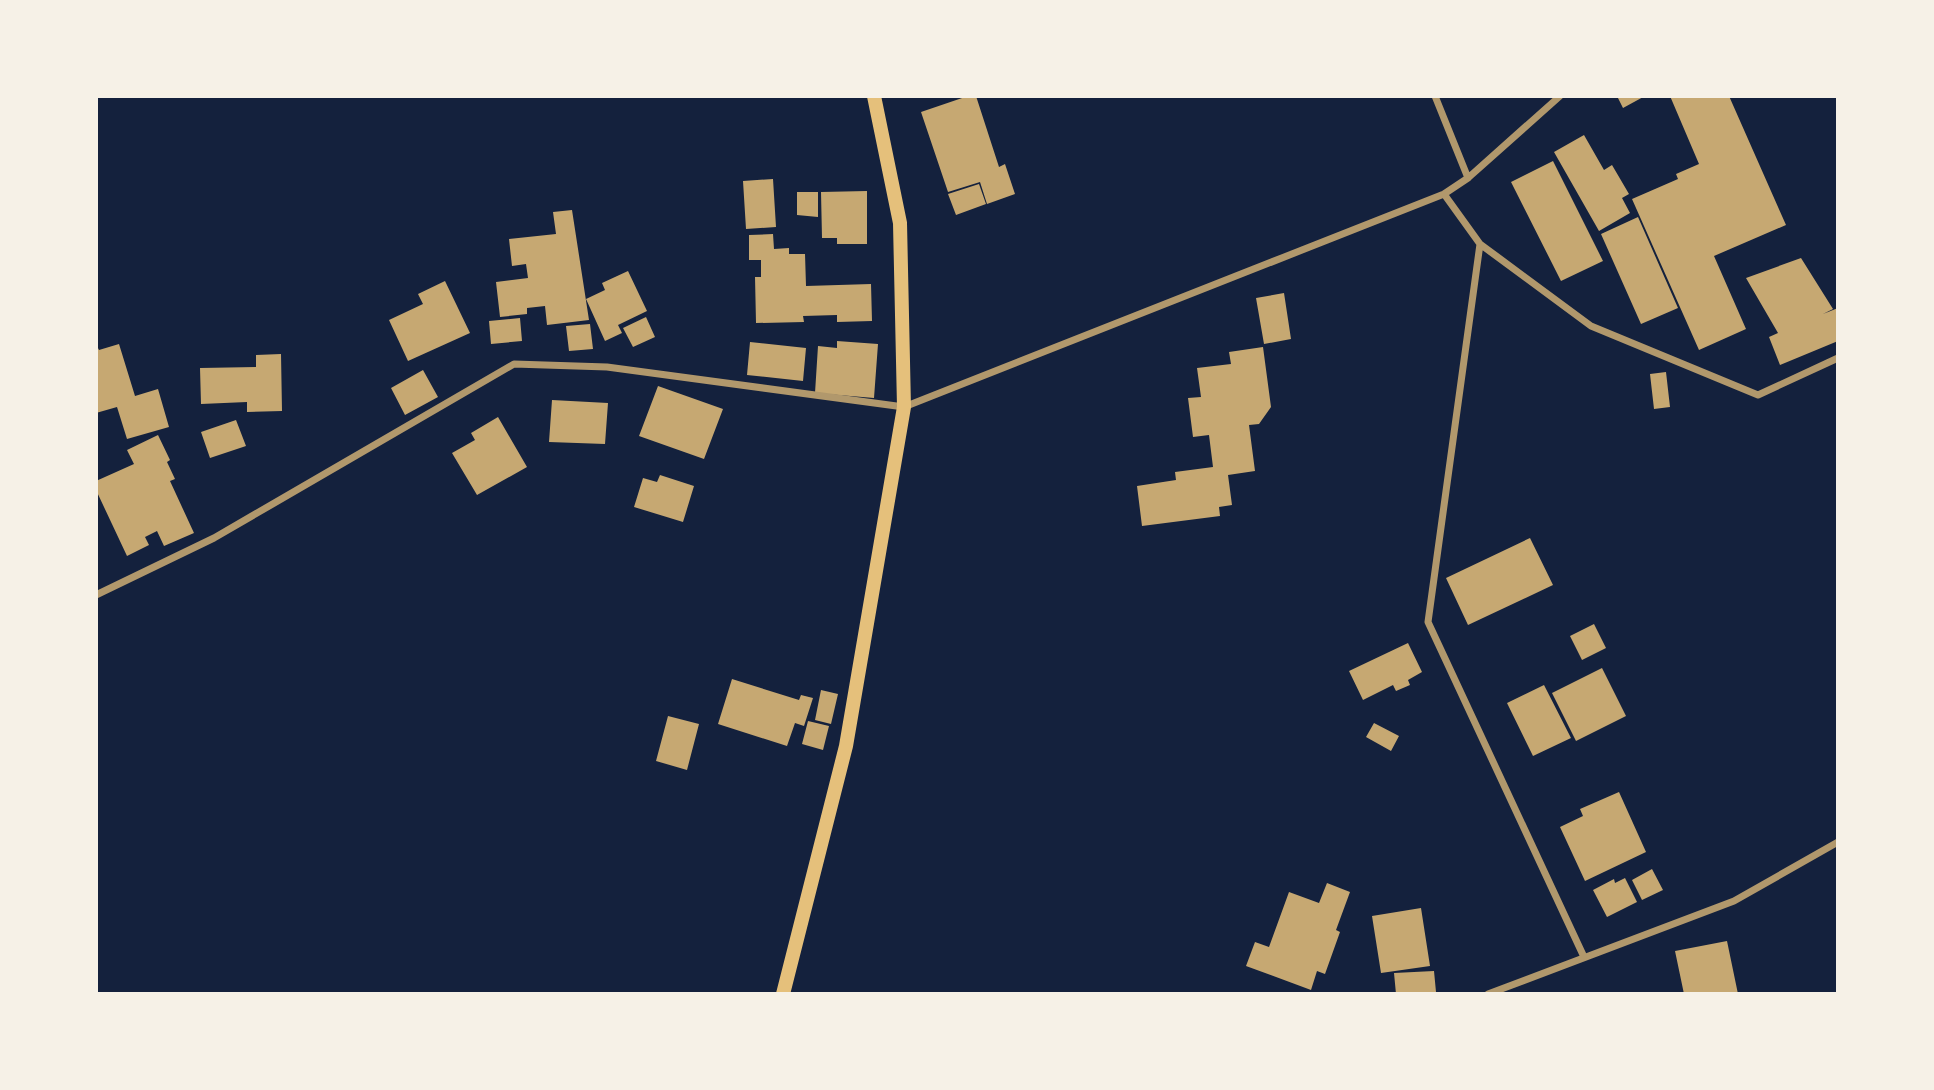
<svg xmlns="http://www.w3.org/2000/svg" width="1934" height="1090" font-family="'Asap Condensed',sans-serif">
<rect width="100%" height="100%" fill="#14213d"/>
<path fill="#c6a872" d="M968,96H976L999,167L1005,164L1015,194L987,204L980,182L948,192L921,112Z
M1617,96H1645L1623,108Z
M1670,96H1729L1786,225L1714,256L1746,329L1699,350L1632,199L1678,179L1676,174L1699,164Z
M1584,135L1604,170L1612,165L1629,194L1622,198L1630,213L1599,231L1554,152Z
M1553,161L1603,261L1561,281L1511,182Z
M773,179L776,227L746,229L743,181Z
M979,184L986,204L956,215L948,194Z
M867,191V244H837V238H822L821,192Z
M797,192H818V217L797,215Z
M572,210L589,320L547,325L545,306L527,308V314L500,317L496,282L528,278L526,264L512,266L509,239L556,234L553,212Z
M1638,217L1678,308L1641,324L1601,234Z
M773,234L774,249L789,248V254H805L806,286L871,284L872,321L837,322V315L803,316L804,322L756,323L755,277H761V260H749V235Z
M1801,258L1833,309L1823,314L1838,308V341L1780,365L1769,337L1778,333L1746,278Z
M628,271L647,311L618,325L622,333L605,341L586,299L605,290L602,283Z
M445,281L470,333L408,361L389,320L423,304L418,294Z
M1284,293L1291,339L1264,344L1256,298Z
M646,317L655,337L633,347L623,328Z
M520,318L522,341L491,344L489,321Z
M590,324L593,349L569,351L566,326Z
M837,341L878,344L874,398L815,393L818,346L837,348Z
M750,342L806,348L803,381L747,375Z
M96,344L99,350L119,344L135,396L158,389L169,427L127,439L117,407L96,413Z
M1263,347L1271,407L1259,424L1249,425L1255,471L1228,475L1232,505L1219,507L1220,516L1142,526L1137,486L1176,480L1175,472L1213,467L1209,435L1193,437L1188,398L1201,397L1197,368L1231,364L1229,352Z
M281,354L282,411L247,412V402L201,404L200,368L256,367V355Z
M423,370L438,397L405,415L391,388Z
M1666,372L1670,407L1654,409L1650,374Z
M658,386L723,409L704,459L639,436Z
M552,400L608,403L605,444L549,442Z
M498,417L527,467L477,495L452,453L475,440L471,433Z
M236,420L246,446L210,458L201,432Z
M158,435L170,460L167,462L175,479L170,481L194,533L164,546L157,531L145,537L149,545L127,556L96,490V481L134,464L127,450Z
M660,475L694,486L683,522L634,507L643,478L657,482Z
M1530,538L1553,585L1468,625L1446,578Z
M1594,624L1606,648L1582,660L1570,636Z
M1408,643L1422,672L1408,680L1410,685L1396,691L1393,685L1363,700L1349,671Z
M1602,668L1626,716L1576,741L1552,693Z
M732,679L799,700L801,695L813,698L804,726L795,723L787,746L718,724Z
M1544,685L1571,738L1533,756L1507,703Z
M821,690L838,694L831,724L815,720Z
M668,716L699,724L687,770L656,761Z
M808,721L829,726L823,750L802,744Z
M1374,723L1399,736L1391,751L1366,737Z
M1619,792L1646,852L1585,881L1560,827L1583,816L1580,809Z
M1652,869L1663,890L1642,900L1632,880Z
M1625,878L1637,902L1607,917L1593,890L1614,879L1615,883Z
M1327,883L1350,892L1336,930L1340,932L1325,974L1317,971L1311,990L1246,966L1255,942L1269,947L1289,892L1319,903Z
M1421,908L1430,966L1381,973L1372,916Z
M1727,941L1738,994H1684L1675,951Z
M1434,971L1436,992L1396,994L1394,973Z"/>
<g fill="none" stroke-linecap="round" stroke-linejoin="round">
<path stroke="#b1986c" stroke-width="7" d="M1435,96L1468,178
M1444,194L1480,244L1428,622L1584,957
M1480,244L1591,326L1758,395L1838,358
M96,595L214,538L514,364L607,367L904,407L1444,194L1468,178L1560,96
M1488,994L1734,901L1838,842"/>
<path stroke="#e5c07b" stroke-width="14" d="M783,994L846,746L904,407L900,223L874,96"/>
</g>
<rect width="1934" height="1090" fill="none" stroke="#f6f1e7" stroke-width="196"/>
</svg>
